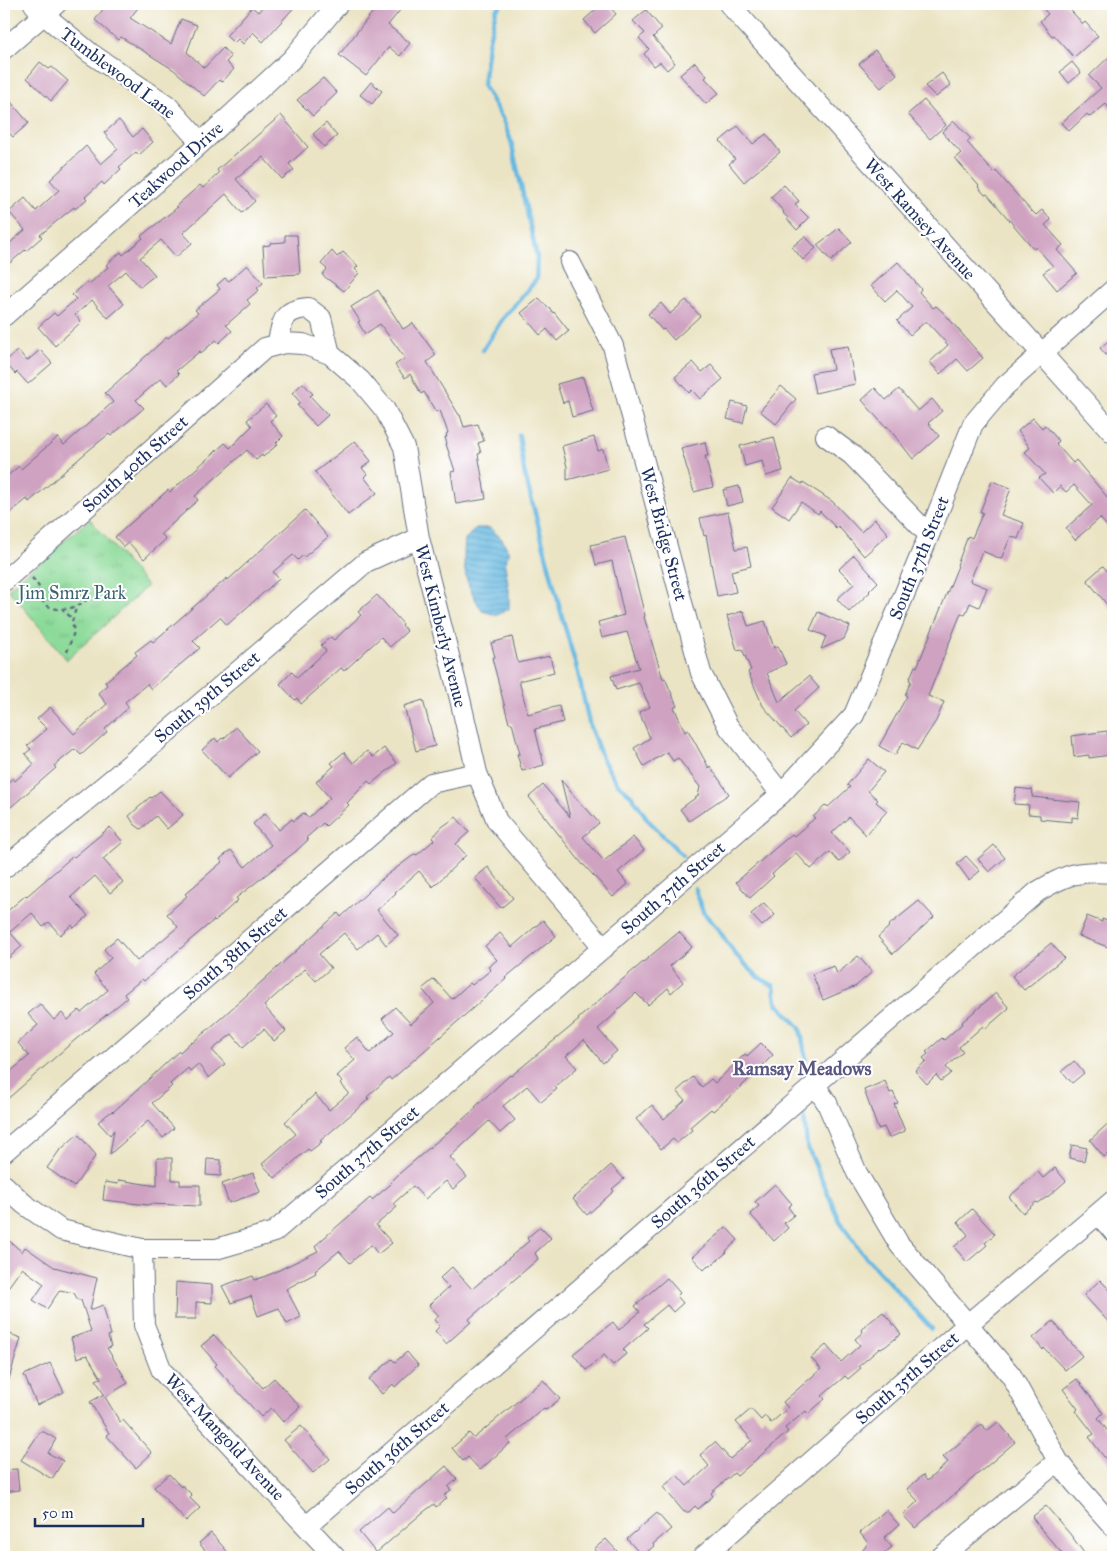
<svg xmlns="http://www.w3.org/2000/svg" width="1117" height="1561" font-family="'IM FELL Great Primer',serif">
<defs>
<pattern id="grass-tufts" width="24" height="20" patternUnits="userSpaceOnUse" patternTransform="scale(1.25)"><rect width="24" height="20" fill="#8bda98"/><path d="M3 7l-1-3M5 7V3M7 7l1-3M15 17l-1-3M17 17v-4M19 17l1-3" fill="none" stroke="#77bb85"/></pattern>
<pattern id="water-rules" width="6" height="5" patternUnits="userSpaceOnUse" patternTransform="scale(1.25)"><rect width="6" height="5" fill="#65b8e1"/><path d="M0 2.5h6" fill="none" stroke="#5296ba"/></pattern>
</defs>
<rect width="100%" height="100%" fill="#fff"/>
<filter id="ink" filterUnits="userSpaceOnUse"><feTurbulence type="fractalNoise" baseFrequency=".02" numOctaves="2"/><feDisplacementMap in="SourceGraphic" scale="10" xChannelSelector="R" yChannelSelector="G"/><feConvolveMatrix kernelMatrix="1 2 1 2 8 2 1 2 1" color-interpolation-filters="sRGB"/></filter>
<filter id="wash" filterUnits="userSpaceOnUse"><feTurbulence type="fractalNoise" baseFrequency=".0096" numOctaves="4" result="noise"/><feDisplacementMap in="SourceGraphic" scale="20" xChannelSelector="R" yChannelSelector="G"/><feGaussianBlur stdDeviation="1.12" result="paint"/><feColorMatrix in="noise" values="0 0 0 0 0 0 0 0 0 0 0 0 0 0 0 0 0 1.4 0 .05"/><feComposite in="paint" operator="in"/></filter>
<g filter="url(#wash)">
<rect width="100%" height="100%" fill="#ebe4c4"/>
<path fill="url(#grass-tufts)" stroke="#53847b" d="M90,519L147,586L67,660L8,589Z"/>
<path fill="url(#water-rules)" stroke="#4074a0" d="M476,528H490L502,539L509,552L505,565L509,590V609L497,615L482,611C465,582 462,572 465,539Z"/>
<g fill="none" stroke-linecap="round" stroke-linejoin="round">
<path stroke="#65b8e1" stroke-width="4.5" d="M483,350L501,321L536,280L537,257L511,141L503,120L483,85L488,44L496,10L502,4
M519,435L524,471L563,620L578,673L590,727L603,760L617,783L632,796L648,820L683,856
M695,888L703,912L718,929L735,954L758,977L774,986L776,1002L800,1028L806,1059
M804,1115L807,1146L840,1221L861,1252L932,1329"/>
</g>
<g id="blocks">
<path fill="#cfa2c1" d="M107,4H141L130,18L171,44L181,19L197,25L187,52L204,68L223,48L231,57L226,62L234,69L222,82L219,80L204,96L174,70L121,37L118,40L95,20Z
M265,4H297L263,42L253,32L243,44L238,39L234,43L226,36L252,7L258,12Z
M379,4H405L388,25L410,43L400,56L389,47L366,76L339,55Z
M602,4H607L616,14L595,33L584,20Z
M1039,4H1065L1083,24L1085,22L1098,36L1074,57L1054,35L1052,36L1040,21L1048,14Z
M646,10L662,29L653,37L675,63L667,70L660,62L654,66L644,54L649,49L639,38L645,33L633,21Z
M875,50L897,74L881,88L859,64Z
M1113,53V114L1106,104L1090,117L1087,114L1069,131L1061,123L1101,88L1089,76Z
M40,62L49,69L52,67L68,81L51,101L27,78Z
M695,62L707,76L705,78L719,93L706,104L680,75Z
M1072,62L1081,73L1069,83L1060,72Z
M942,73L951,85L936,97L925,86Z
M323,78L337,93L313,116L297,100Z
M371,82L382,91L372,104L360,95Z
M4,94L29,123L13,137L4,127Z
M924,100L946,125L930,139L908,114Z
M281,115L308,147L289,164L294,170L282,179L263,157L236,179L255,201L242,213L226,194L183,233L192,243L176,257L161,240L140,258L155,275L140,287L126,271L108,286L124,304L108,318L92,300L75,315L81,322L55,346L38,327L54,313L57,316L76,299L72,295L87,282L89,284L108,267L106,265L121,252L123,255L143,238L141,236L178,207L176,206L200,185L203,188L219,173L217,170Z
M119,120L133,137L142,129L153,142L139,155L136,152L119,167L121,169L104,185L102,182L85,197L87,199L75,209L74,207L40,235L42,237L26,251L25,250L4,268V248L25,230L9,212L25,198L36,211L59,190L50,180L86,146L101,164L118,149L104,133Z
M954,121L971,139L967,142L994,173L996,171L1032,212V211L1036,215L1042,210L1051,220L1045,225L1063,245L1057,250L1077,273L1057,290L1043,273L1053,266L1036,247L1034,249L987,194L985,195L978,187L979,186L955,158L961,153L942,132Z
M326,123L337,136L324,147L313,134Z
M738,126L753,144L766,134L780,152L744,182L729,164L735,159L720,141Z
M784,185L799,201L795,204L809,218L797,230L787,219L788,218L783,213L784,212L771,197Z
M839,228L852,242L831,261L817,245Z
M285,235H297L300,274L265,276L263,246L270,245V243L285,242Z
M805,236L816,248L803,260L792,247Z
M332,251L337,257L343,252L358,266L355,269L359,273L344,291L322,275L327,269L321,264Z
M898,262L921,289L919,292L933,308L936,306L944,313L983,358L968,371L957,359L940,374L930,362L948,345L926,321L910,335L897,321L912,307L897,290L885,301L871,286Z
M247,265L263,283L257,288L259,290L247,300L250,304L226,325L232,331L219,343L216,340L201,353L200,351L176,371L179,374L167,385L161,378L136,400L144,408L111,436L109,434L89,450L29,502L27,499L4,518V479L19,466L21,469L58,437L64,445L113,402L105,393L167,337L168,338L198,313L195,310L220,289L217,285L225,278L229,281Z
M378,290L403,329L413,323L436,355L427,362L459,415H460L464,427L478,424L484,441L478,443L481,453L478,454L486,499L456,504L451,472L455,471L446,444H447L445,437H447L446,434L448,433L440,410L436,412L424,392L421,394L410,374L405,378L395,365L405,358L380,324L365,334L358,322L360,321L351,307Z
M539,298L548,308L549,307L553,313L554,312L569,331L557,341L547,329L540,335L521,313Z
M686,300L700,316L674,340L664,329L662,330L648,314L661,303L670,314Z
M1113,337V363L1100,348Z
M848,346L855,384L815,393L811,373L833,369L829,349Z
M18,350L27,361L40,350L52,363L28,384L17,372L15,374L5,362Z
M693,362L702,372L711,365L723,379L700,399L692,390L689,393L675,377Z
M583,377L593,411L572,417L568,401L563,403L557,384Z
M303,383L313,394L310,396L328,415L316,426L297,405L300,402L292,393Z
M781,386L796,399L776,424L760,411Z
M875,388L886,400L899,389L918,411L932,399L942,411L928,423L939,436L913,459L887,426L885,427L862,400Z
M732,402L747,406L743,423L727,419Z
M266,404L276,416L270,421L283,436L276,443L278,444L263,457L262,455L256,460L247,450L195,496L198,500L161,534L166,539L144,559L129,543L124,547L115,537L168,490L170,492L225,443L230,448L252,426L247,420Z
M1033,418L1042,428L1045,425L1059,441L1056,444L1073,463L1076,460L1113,504V534L1100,518L1075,540L1066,528L1092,505L1074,485L1066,492L1060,486L1053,493L1039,478L1045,474L1025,452L1030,448L1018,431Z
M594,437L598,451L603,449L608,469L567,480V467L562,446Z
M774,437L783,471L766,476L762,461L745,466L740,446Z
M355,441L371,461L362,468L367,474L364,477L377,493L348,515L315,472Z
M705,442L708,456H705L713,487L694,492L681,448Z
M792,478L802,484L803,482L833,502L861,532L875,519L888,534L864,556L838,526L836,528L820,511L818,514L801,502L789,519L772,507Z
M992,481L1011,488L1001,515L1024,523L1018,539L1011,536L1001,559L982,551L970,581L987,588L979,607L970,603L965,615L961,613L928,696L944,702L936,721L917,750L903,742L895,755L879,746L907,696L905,695L911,681L909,680L915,666L917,667L958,566L957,565L968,536L972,538L983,512H980Z
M739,486L743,502L727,506L723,490Z
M305,510L328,537L304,557L303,555L298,560L293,555L273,572L279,579L227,625L220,617L193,641L200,648L151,689L147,684L125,702L129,707L105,729L107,732L81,755L75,749L54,766L56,768L4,813V786L13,778L15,781L34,764L25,754L31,749L27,746L47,729L37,719L50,707L74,734L107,704L98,693L107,685L105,682L137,655L135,652L151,640L153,642L227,578L228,580Z
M728,512L736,549L747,547L751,566L731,571L736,592L717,596L706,535L704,536L700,518Z
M625,537L645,616L644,617L663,679L665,678L677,706L674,707L685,732L688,730L709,768L710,766L729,794L689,821L680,809L698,796L700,787L678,758L673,761L667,752L644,766L634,748L650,738L639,712L650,707L639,683L616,690L611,676L639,668L627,632L602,638L598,622L624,615L612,561L596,565L591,545Z
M854,555L878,582L869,591L870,592L849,612L837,599L854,584L839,569Z
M1103,566L1113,578V612L1087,580Z
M377,595L403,624L402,625L407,631L390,647L381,637L344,671L341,668L301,704L297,698L295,700L280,684L292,672L297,678L326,651L321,645L331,637L334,640L361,615L358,612Z
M743,611L748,626L765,621L774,648L778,646L786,664L767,673L779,702L809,676L819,688L794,711L806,725L791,738L763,706L748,672L751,670L742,649L737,650L727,616Z
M818,612L850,626L844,639L821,649L826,636L810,630Z
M512,637L518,663L550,656L554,672L519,681L528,714L559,706L563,722L535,729L544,765L522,771L517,754H520L512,723H509L492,658L495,657L491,643Z
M423,700L435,746L416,751L404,706Z
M236,727L258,751L228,778L202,750L215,738L218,742L222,738L223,739Z
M1107,731L1108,736L1113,735V752H1110V755L1089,758V755L1074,757L1072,736Z
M384,748L397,763L371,784L368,781L347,803L349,805L326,826L323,823L306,838L308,840L295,852L236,898L238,900L215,921L214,920L189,941L144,981L142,979L124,994L127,998L75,1040L4,1102V1064L10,1072L29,1056L18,1043L38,1025L28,1014L40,1004L54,1020L62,1013L68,1020L79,1010L81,1013L108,990L94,974L111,958L104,949L117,938L137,961L178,927L167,914L187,896L185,894L222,862L220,859L231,850L245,867L271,845L253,824L265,813L279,830L292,819L294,821L303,813L308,818L330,798L316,782L334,766L331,763L344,752L353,763L367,751L373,757Z
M869,759L884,772L868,791L878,800L876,802L887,811L866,835L849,817L832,833L850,852L839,862L830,852L811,869L796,853L772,874L774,876L750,898L736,882L792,834L794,836L815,818L813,817L826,805L828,807L850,787L847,785Z
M561,780L585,809L586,808L599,823L583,837L604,861L633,837L644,850L618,872L628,884L613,897L584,865H583L529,797L543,785L570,817Z
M1016,788L1033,790L1032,797L1080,802L1078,818L1072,817V822L1040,819V815L1028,814L1029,805L1014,804Z
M160,791L183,815L167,829L156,816L141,829L134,824L129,816L150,797L151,798Z
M456,817L469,832L456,844L466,855L433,887L419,871L395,892L396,893L377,910L398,935L386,945L377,933L358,949L344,933L319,954L331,968L316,981L305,969L264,1006L286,1031L274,1041L264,1029L243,1047L232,1034L212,1050L225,1064L209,1078L198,1064L190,1071L188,1068L170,1084L172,1086L152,1103L174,1128L163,1138L148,1121L110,1154L114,1130L110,1135L98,1122L112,1111L113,1112L134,1093L179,1051L180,1052L191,1042L192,1043L219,1020L338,913L341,917L383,878L415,854L417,855L434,840L432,838L442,827Z
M110,827L123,842L103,859L123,882L110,893L95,876L71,897L88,916L74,928L72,925L60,935L49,922L43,927L32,913L10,932L22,946L4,962V914L26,895L27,896L73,856L74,857Z
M994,845L1005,858L989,872L978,859Z
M966,856L980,871L969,880L957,864Z
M488,867L513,898L501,908L475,878Z
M919,901L934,917L893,954L878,937L889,927L888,926Z
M764,903L775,915L762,926L751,914Z
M1087,916L1102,922V919L1113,923V949L1079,936Z
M543,920L556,936L505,978L506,979L391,1080L389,1077L367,1097L369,1099L320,1141L322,1142L310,1151L308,1149L275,1178L262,1164L296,1134L285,1122L315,1094L329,1110L349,1093L340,1083L342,1082L337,1076L355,1060L344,1048L357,1037L370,1053L394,1032L382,1019L395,1007L411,1024L434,1003L422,989L434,979L452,999L470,983L472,985L491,970L488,967L497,960L485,946L500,933L512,947Z
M679,932L692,947L670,966L683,982L671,993L668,988L648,1005L636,993L615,1012L616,1013L598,1029L617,1051L603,1063L584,1040L566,1056L577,1068L555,1087L557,1089L541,1102L527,1086L503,1106L515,1120L500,1133L489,1121L450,1157L467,1177L453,1189L446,1181L425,1199L413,1186L394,1203L397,1207L376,1225L392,1243L378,1254L371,1245L350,1263L339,1251L315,1271L316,1273L286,1289L301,1317L287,1324L279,1308L258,1316L251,1296L231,1303L222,1286L239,1280V1281L253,1276L255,1280L271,1274L318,1251L315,1246L325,1237L370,1198L372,1200L391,1184L390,1183L400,1173L476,1108L475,1107L510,1075L511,1076L579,1020L578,1019L623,979Z
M1051,943L1064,958L1024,990L1012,976Z
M858,956L872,972L856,986L823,1000L812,974L834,966L837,974Z
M996,993L1009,1008L985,1029L983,1026L959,1047L963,1052L946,1067L951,1073L941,1081L936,1075L927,1084L915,1071L926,1061L923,1058L928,1054L926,1052L942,1038L944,1040L963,1023L962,1022Z
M761,1043L773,1055L738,1090L713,1111L711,1109L690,1127L692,1130L677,1143L673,1139L661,1149L636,1119L652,1105L664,1119L685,1100L677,1091L693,1077L702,1087L711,1079L715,1083L745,1054L747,1056Z
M1074,1061L1084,1073L1072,1083L1062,1071Z
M885,1081L890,1093L893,1092L898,1103L894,1104L905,1131L889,1138L884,1127L878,1129L864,1090Z
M1113,1119V1149L1104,1157L1090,1140Z
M78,1134L96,1155L74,1187L47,1168L59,1151Z
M1072,1145L1087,1148L1084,1161L1069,1158Z
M157,1158H172V1180H180V1185H200V1206L149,1204L148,1205L103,1200L105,1182L118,1184L119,1180L157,1186Z
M207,1159L221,1160V1176L206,1175Z
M611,1165L624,1179L612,1189L614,1191L587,1215L573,1199Z
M1055,1168L1066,1181L1050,1195L1038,1203L1036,1202L1023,1213L1009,1197L1038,1172L1043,1178Z
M253,1173L260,1192L229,1203L222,1184Z
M775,1184L792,1204L788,1207L794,1215L784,1223L788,1228L774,1241L750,1214L759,1206L755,1202Z
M972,1209L995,1234L985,1243L987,1245L967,1262L954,1247L968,1235L958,1222Z
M540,1227L551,1238L535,1253L538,1259L469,1319L471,1322L446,1344L435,1331L440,1326L434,1320L439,1316L429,1305L449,1287L440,1278L452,1267L472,1289L529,1241L527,1238Z
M726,1227L738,1240L726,1251L727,1252L711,1266L709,1265L704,1270L692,1257Z
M4,1236L22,1252L25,1247L54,1267L97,1278L90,1310L103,1305L111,1335L108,1336L111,1347L107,1348L128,1383L105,1397L120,1422L123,1420L152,1453L136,1468L106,1435L109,1433L90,1402L104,1394L96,1380L101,1378L87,1355L77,1358L71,1338L91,1331L81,1300H78L74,1293L60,1290L47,1309L33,1300L44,1284L22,1268L4,1293Z
M667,1278L680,1293L677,1296L683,1303L673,1312L667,1305L644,1324L648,1328L623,1350L626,1354L613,1365L604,1355L586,1370L573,1354L613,1322L619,1330L640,1312L635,1306Z
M1100,1280L1113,1293V1327L1084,1295Z
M176,1282L212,1285V1303L196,1302V1319H175Z
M883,1312L901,1334L886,1346L881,1349L880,1348L859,1366L861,1368L848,1379L845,1376L822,1396L825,1399L808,1414L806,1411L785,1428L788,1432L737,1476L734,1473L711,1493L713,1496L698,1509L695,1506L689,1512H684L663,1487L677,1475L687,1486L709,1466L700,1455L715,1442L730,1459L752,1440L736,1422L751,1409L761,1420L765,1416L771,1423L788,1408L783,1402L821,1369L811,1358L826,1345L841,1362L860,1345L855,1339L863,1332L862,1330L867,1324Z
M1053,1321L1082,1356L1065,1370L1044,1348L1043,1350L1033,1338Z
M4,1332L21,1338L7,1386L4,1385Z
M214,1335L263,1388L274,1378L300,1407L283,1422L271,1408L261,1417L215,1366L217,1364L201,1346Z
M407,1352L418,1365L395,1387L393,1384L382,1394L369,1379L392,1359L395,1362Z
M50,1363L64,1392L37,1405L24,1375Z
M1077,1379L1103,1413L1098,1418L1113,1438V1469L1089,1437L1094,1434L1076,1411L1078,1409L1063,1389Z
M543,1380L560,1399L546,1410L544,1408L507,1439L510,1443L480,1470L468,1457L463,1461L452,1448L469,1433L474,1438Z
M998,1422L1015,1442L915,1528L903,1515L918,1501L907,1489L923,1475L927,1481L948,1462L943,1457L982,1424L987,1431Z
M301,1426L330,1459L313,1473L284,1440Z
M40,1432H44L56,1439L48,1453L63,1461L52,1479L21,1460Z
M446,1466L457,1479L448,1487L451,1490L444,1495L447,1498L436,1507L434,1504L421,1514L376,1553L359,1532L388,1507L393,1513Z
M17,1469L19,1490L4,1492V1470Z
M169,1474L181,1487L182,1485L192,1495L190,1498L200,1508L186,1521L154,1487Z
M1046,1506L1070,1534L1087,1557H1065L1041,1529L1032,1517Z
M886,1510L899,1525L884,1538L892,1547L880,1557H858L868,1543L860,1533Z
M657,1513L671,1529L653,1544L654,1546L642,1556L627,1539Z
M211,1533L232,1557H210L199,1543Z
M606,1539L617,1551L610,1557H600L594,1549Z"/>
</g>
</g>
<g filter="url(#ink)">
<use href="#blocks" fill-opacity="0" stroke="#646e82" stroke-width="1"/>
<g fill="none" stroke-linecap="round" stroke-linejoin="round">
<defs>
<path id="minor" d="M34,4L43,14L90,53L167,105L201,143
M729,4L1113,433
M4,49L56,4
M570,262L613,346L701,673L728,726L781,794
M4,316L201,143L292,59L338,4
M277,345C283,322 281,310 308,308L321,318L330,354
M826,436L852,455L929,535
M4,581L265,348L284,343L303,344L330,354L360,380L385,410L404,447L419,538L460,699L477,773L497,821L604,948
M4,868L116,776L366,562L419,538
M815,1085L827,1103L857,1173L899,1244L1011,1375L1058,1461L1075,1483L1113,1526
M4,1152L431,783L477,773
M4,1185L24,1204L61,1230L142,1249L144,1325L162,1371L335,1557
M1098,1214L1113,1231
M142,1249H216L274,1232L781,794L854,715L929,535L973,424L1005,386L1113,290
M307,1526L1037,892C1067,874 1078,870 1113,873
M703,1557L968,1324L1113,1201
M941,1557L1058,1461"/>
</defs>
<use href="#minor" stroke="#646e82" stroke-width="22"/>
<path stroke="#646e82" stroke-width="2.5" stroke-dasharray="4 4" stroke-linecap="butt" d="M32,578C36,582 39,586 41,592C42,596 41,599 44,603C55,614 79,609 88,598
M62,608L73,620
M67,652L74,632L72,622L76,608"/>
<use href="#minor" stroke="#fff" stroke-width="20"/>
</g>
</g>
<g text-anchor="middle" stroke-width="4" stroke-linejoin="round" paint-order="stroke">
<g font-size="18" fill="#1b2f5e" stroke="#fff">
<text transform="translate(118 73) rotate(37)" y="6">Tumblewood Lane</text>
<text transform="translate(176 165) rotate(-42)" y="6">Teakwood Drive</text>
<text transform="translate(920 219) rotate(48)" y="6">West Ramsey Avenue</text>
<text transform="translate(135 464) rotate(-42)" y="6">South 40th Street</text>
<text transform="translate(664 534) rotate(75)" y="6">West Bridge Street</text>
<text transform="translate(919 558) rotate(-68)" y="6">South 37th Street</text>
<text transform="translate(441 626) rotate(76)" y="6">West Kimberly Avenue</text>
<text transform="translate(207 697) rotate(-40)" y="6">South 39th Street</text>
<text transform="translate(673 888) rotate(-41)" y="6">South 37th Street</text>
<text transform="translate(235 953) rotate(-41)" y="6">South 38th Street</text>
<text transform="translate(367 1152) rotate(-41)" y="6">South 37th Street</text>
<text transform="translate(703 1182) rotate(-41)" y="6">South 36th Street</text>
<text transform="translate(907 1378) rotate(-41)" y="6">South 35th Street</text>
<text transform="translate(225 1437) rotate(47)" y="6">West Mangold Avenue</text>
<text transform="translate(397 1448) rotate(-41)" y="6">South 36th Street</text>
</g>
<g font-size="18" fill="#3d626f" stroke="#fff">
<text x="72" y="599">Jim Smrz Park</text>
</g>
<g font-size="19" font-weight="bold" fill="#5a5781" stroke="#fff">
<text x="802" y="1075">Ramsay Meadows</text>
</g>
</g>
<rect width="1117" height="1561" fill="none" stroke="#fff" stroke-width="20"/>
<path d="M35 1518v8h108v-8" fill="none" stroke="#1b2f5e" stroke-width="2.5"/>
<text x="42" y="1518" font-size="15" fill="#1b2f5e" stroke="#ffffff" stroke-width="4" paint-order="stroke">50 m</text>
</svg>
